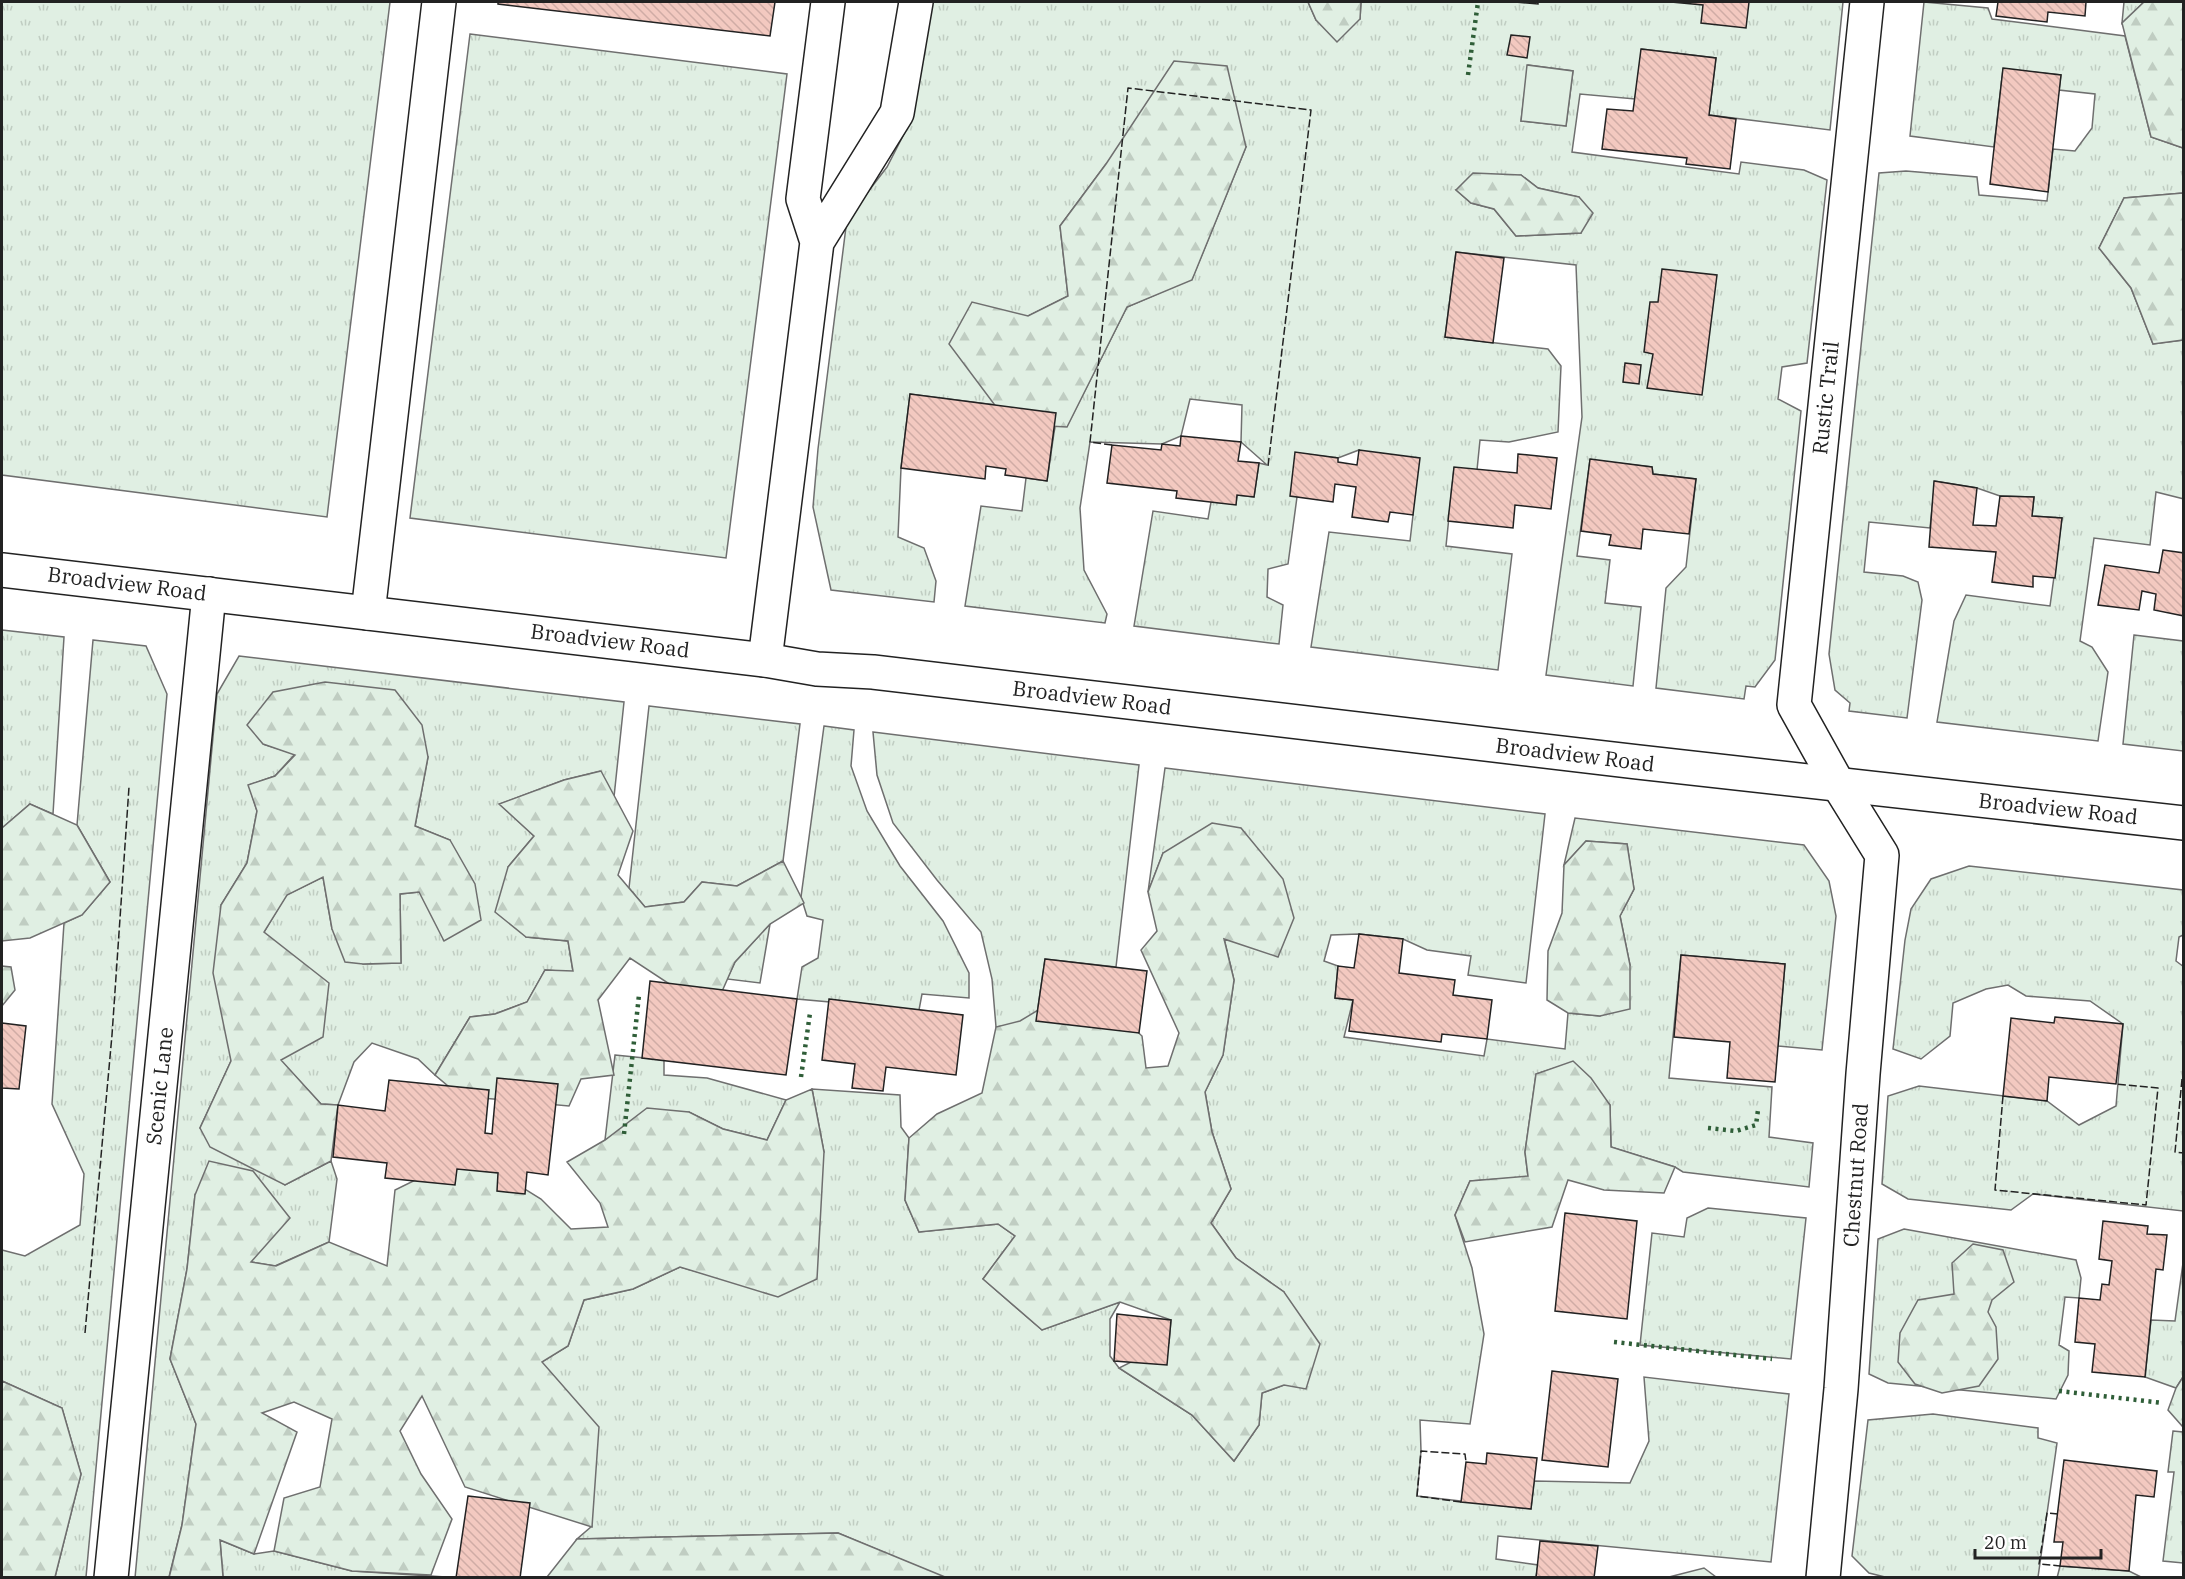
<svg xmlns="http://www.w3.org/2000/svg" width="2185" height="1579" font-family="'IBM Plex Serif',serif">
<defs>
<pattern id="grass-tufts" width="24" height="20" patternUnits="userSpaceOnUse" patternTransform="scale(1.5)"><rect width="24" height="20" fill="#e0efe3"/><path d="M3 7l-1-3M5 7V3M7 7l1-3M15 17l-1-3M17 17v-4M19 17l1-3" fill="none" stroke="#c0cdc2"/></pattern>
<pattern id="forest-firs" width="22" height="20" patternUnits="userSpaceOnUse" patternTransform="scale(1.5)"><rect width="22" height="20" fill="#e0efe3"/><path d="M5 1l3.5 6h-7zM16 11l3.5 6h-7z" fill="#c0cdc2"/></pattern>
<pattern id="building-back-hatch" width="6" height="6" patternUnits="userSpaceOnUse" patternTransform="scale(1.5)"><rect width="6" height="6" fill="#f3c9c0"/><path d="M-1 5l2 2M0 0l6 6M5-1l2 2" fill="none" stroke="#d0aca5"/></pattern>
</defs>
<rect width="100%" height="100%" fill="#fff"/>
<path fill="url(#grass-tufts)" stroke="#6f6f6f" stroke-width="1.5" fill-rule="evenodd" d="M2,2H390L327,517L2,475Z
M930,2H1308L1316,20L1360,19L1361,2H1843L1830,130L1709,115L1716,58L1642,49L1635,99L1580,94L1572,152L1739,174L1741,162L1804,170L1827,180L1807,363L1782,367L1778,399L1801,411L1775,660L1755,687L1746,686L1744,699L1656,688L1666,588L1686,567L1696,479L1653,474L1652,467L1590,460L1577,556L1610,560L1605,603L1641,607L1633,686L1546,675L1582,417L1576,265L1456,252L1445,337L1548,349L1561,366L1558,432L1509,442L1480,440L1477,470L1454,468L1446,546L1512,554L1498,670L1311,647L1329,532L1410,541L1413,515L1359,450L1338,458L1296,453L1297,497L1288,564L1268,569L1267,597L1283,605L1279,644L1134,626L1153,511L1208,519L1211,502L1236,504L1237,495L1254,497L1259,463L1267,465L1241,442L1242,405L1190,399L1181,436L1162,444L1090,442L1080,508L1084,570L1107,614L1105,623L965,606L981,506L1022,511L1026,478L1047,481L1055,426H1067L1127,307L1192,279L1246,147L1106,164L1060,226L1068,296L1028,316L996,405L910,394L901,468L898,537L924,548L936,581L934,602L831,590L813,507L818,449L847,219L887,167L909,124ZM1528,65L1573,71L1566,126L1521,121ZM1521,175L1538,188L1579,197L1581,233L1516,236L1494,209L1471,203L1456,190Z
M1924,2L1988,8L1992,19L2125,36L2151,137L2183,148V193L2124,198L2099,248L2131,288L2153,344L2183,340L2184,499L2156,492L2150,545L2094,538L2080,641L2092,647L2108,672L2098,741L1937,722L1954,621L1966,595L2050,606L2062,518L2032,516L2034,497L2000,496L1977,488L1935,481L1930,528L1869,522L1864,572L1903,576L1918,582L1922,600L1907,718L1849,711L1850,703L1835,690L1829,654L1879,173L1906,171L1977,177L1979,195L2047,201L2053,149L2075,151L2092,128L2095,94L2059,90L2061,75L2003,69L1994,147L1910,136Z
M2124,2H2144L2122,23Z
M470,34L787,74L726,558L410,518Z
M2,630L64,637L53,814L30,804L2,828Z
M2134,635L2183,641V751L2123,744Z
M93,640L146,646L167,694L86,1577H55L81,1474L62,1408L2,1381V1250L25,1256L80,1225L84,1174L52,1104L64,923L82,915L110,882L77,825Z
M239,656L624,702L614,797L600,771L564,780L500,804L534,836L508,867L526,937L568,941L573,972L545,970L527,1002L495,1014L470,1017L435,1075L418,1059L372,1043L354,1062L338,1105L321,1104L280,1060L264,932L286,895L323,877L332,929L363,964L401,963L400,894L419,892L450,840L415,826L428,757L263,744L295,754L275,776L249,785L257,811L247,863L221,905L231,1061L200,1128L285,1185L331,1161L337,1179L329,1242L275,1266L251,1262L195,1195L187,1269L170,1359L196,1424L182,1525L169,1577L135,1578L217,694Z
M649,706L800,724L783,861L737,886L702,882L684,902L645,907L629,888Z
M824,726L854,730L851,766L867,811L900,866L943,921L969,973V998L922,994L919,1010L797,999L802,967L818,958L823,920L807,916L801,897Z
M873,732L1139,765L1116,967L1045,959L1036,1021L996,1027L992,979L981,932L937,880L893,823L877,775Z
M1165,768L1545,814L1526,983L1468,975L1471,956L1427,950L1403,939L1359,934L1331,935L1324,961L1338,966L1335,998L1353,1000L1344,1037L1484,1056L1487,1039L1565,1049L1568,1013L1600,1016L1630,965L1620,916L1634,889L1627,844L1586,841L1564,865L1575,818L1804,845L1829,881L1836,916L1822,1050L1778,1046L1785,964L1681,955L1669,1078L1772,1087L1769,1137L1813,1143L1809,1187L1683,1172L1675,1167L1611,1147L1610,1105L1573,1062L1536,1074L1525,1152L1528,1177L1470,1181L1455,1215L1472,1268L1484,1334L1470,1424L1420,1420L1421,1451L1417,1496L1531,1509L1534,1481L1630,1483L1649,1441L1644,1377L1789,1394L1771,1562L1498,1536L1496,1559L1538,1565L1536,1577L945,1578L838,1533L577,1539L592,1526L541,1362L568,1346L584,1300L633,1289L680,1267L727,1280L824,1152L812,1089L900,1095L901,1127L909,1138L905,1200L919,1232L998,1224L1015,1236L983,1279L1042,1330L1120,1302L1110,1319V1356L1119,1368L1192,1415L1234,1461L1259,1425L1262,1393L1284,1385V1292L1236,1258L1211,1223L1231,1189L1212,1132L1205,1092L1223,1055L1234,980L1224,938L1163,853L1148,892Z
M1969,866L2183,890V935L2179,937L2176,961L2184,967L2183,1211L2033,1194L2011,1210L1908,1199L1882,1184L1888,1096L1919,1086L2047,1101L2079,1125L2116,1106L2123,1024L2090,1001L2026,996L2008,985L1986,989L1953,1003L1950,1036L1921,1059L1893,1049L1905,940L1911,909L1931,879Z
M770,924L760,983L727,979L735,962Z
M615,1055L664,1060V1075L707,1078L786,1100L767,1140L723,1129L689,1112L605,1140Z
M1708,1208L1806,1218L1791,1359L1640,1345L1652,1233L1684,1237L1687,1218Z
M1904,1229L2076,1260L2081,1278L2079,1298L2065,1297L2059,1345L2069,1351L2068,1375L2056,1399L1888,1383L1869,1374L1878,1239Z
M2183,1263V1377L2176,1388L2145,1377L2151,1320L2175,1321Z
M1933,1414L2038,1428V1438L2057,1443L2038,1577H1885L1869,1573L1852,1556L1868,1420Z
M2173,1431L2183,1432V1563L2163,1561L2174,1472H2168Z
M220,1540L254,1554L274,1551L352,1571L446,1577H223Z
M2060,1566L2129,1571L2141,1577L2057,1578Z"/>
<path fill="url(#forest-firs)" stroke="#6f6f6f" stroke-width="1.5" d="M1308,2H1361L1360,19L1337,42L1316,20Z
M2144,2H2183V148L2151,137L2122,23Z
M1174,61L1227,66L1246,147L1192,280L1127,307L1067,427L1009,424L949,344L972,302L1028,316L1068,296L1060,226L1106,164Z
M1473,173L1521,175L1538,188L1579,197L1593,213L1581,233L1516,236L1494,209L1471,203L1456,190Z
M2183,193V340L2153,344L2131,288L2099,248L2124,198Z
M325,682L395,690L422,725L428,757L415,826L450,840L475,884L481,920L444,941L419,892L400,894L401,963L363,964L345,962L332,929L323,877L287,895L264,932L329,983L323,1037L281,1060L321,1104L338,1105L331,1161L285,1185L210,1147L200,1128L231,1061L213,973L221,905L247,863L257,811L248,785L275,776L295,755L263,744L247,725L273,692Z
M601,771L633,831L618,875L645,907L684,902L702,882L737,886L783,861L804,903L770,924L735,962L720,996L683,993L630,958L598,1000L614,1075L581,1079L569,1106L460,1096L435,1075L470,1017L495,1014L527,1002L545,970L573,971L568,941L526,937L495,912L508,867L534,836L499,804L564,780Z
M30,804L77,825L110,882L82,915L30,938L2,941V828Z
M1212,823L1241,828L1283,879L1294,918L1278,957L1224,939L1234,980L1223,1055L1205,1092L1212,1132L1231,1189L1211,1223L1236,1258L1284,1292L1320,1344L1306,1389L1284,1385L1262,1393L1259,1425L1234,1461L1192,1415L1119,1368L1169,1343L1171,1320L1120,1302L1042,1330L983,1279L1015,1236L998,1224L919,1232L905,1200L909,1138L937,1114L982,1093L996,1027L1020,1021L1058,998L1113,1009L1142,1036L1146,1068L1168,1066L1179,1033L1141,950L1157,931L1148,892L1163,853Z
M1586,841L1627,844L1634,889L1620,916L1630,965V1009L1600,1016L1568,1013L1547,1000L1548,951L1562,913L1564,865Z
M2,966L11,967L15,990L2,1006Z
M1573,1061L1591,1078L1610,1105L1611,1147L1675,1167L1664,1193L1604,1190L1568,1180L1552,1227L1465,1242L1455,1215L1470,1181L1528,1176L1525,1152L1536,1074Z
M812,1089L824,1152L817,1279L778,1297L680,1267L633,1289L584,1300L568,1346L542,1362L599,1427L592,1527L465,1487L422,1396L400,1431L421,1474L452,1519L431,1575L352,1571L274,1551L284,1498L320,1487L332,1419L294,1402L262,1413L297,1432L254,1554L220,1540L223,1577L169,1578L182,1525L196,1424L170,1359L187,1269L195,1195L209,1161L253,1171L290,1218L251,1262L276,1266L329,1242L387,1266L395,1190L468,1154L541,1199L571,1229L608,1227L600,1203L567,1162L605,1140L647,1108L689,1112L723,1129L767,1140L786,1100Z
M1973,1244L2003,1250L2014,1282L1992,1300L1988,1312L1996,1327L1998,1359L1979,1386L1942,1393L1915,1384L1898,1362L1900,1333L1918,1300L1954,1294L1952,1263Z
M2183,1377H2184L2183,1427L2168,1410L2176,1388Z
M2,1381L62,1408L81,1474L55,1577H2Z
M838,1533L945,1577H547L577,1539Z
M1704,1568L1716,1577H1669Z"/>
<path fill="#e0efe3" stroke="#6f6f6f" stroke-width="1.5" d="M1527,65L1573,71L1566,126L1521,121Z"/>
<path fill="url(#building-back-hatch)" stroke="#222" stroke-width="1.5" d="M498,2H775L770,36L498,4Z
M1515,2H1538V4Z
M1671,2H1749L1746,28L1701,23L1703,5Z
M1998,2H2086L2085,16L2048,12L2047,22L1996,16Z
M1511,35L1530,37L1527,58L1507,55Z
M1641,49L1716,58L1709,115L1736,119L1730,169L1686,164L1687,158L1602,149L1607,109L1633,111Z
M2003,68L2061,75L2048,192L1990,184Z
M1456,252L1504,258L1493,343L1445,337Z
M1662,269L1717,275L1702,395L1647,388L1653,354L1644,352L1650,302H1658Z
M1625,363L1641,365L1639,384L1623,382Z
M910,394L1056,413L1047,481L1005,475L1006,469L986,466L985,479L901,468Z
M1181,436L1241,442L1238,461L1259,463L1254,497L1237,495L1236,505L1176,498L1177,491L1107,483L1112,445L1161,450L1162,444L1180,446Z
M1359,450L1420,458L1413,515L1390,512L1388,522L1352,517L1356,487L1335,484L1333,502L1290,496L1295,452L1338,458V462L1357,465Z
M1518,454L1557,458L1551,509L1515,505L1513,528L1448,521L1454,467L1517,473Z
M1590,459L1652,467L1653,474L1696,479L1689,534L1643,529L1641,549L1609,545L1611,535L1581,531Z
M1934,481L1977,488L1973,525L1996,526L2000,496L2034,497L2032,516L2062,518L2055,578L2033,576V587L1992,582L1996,552L1929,547Z
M2163,550L2184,553V616L2154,610L2156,594L2142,591L2139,610L2098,605L2105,565L2159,573Z
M1359,934L1403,939L1399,973L1455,980L1453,995L1492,1000L1487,1039L1442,1034L1441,1042L1349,1031L1353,1000L1335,998L1338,966L1354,968Z
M1681,955L1785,964L1775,1082L1727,1078L1730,1042L1674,1037Z
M1045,959L1147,971L1139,1033L1036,1021Z
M650,981L797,999L786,1075L642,1058Z
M829,999L963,1015L956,1075L886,1067L883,1091L852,1088L855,1064L822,1060Z
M2055,1017L2123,1024L2116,1084L2049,1077L2047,1101L2003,1096L2011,1018L2054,1023Z
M2,1023L26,1026L19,1089L2,1088Z
M497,1078L558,1084L548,1175L527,1172L525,1194L497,1191L498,1173L457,1169L455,1185L385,1178L387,1163L333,1157L338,1105L385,1111L389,1080L489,1090L485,1133L492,1134Z
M1565,1213L1637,1221L1627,1319L1555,1311Z
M2103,1221L2148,1226L2147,1234L2167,1235L2163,1270L2156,1269L2145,1377L2092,1372L2095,1344L2075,1342L2079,1298L2100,1300L2102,1284L2109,1285L2112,1261L2099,1259Z
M1117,1314L1171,1320L1167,1365L1114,1361Z
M1552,1371L1618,1379L1608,1467L1542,1460Z
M1487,1453L1537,1458L1531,1509L1461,1502L1466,1462L1486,1464Z
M2064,1460L2157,1471L2154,1497L2136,1495L2129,1571L2060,1566L2063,1542H2054Z
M468,1496L530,1503L520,1578H456Z
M1540,1541L1598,1546L1594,1578H1536Z"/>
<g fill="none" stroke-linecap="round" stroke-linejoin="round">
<defs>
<path id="minor" d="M817,242L897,113L916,2
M368,613L439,2
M765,660L817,242L803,199L828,2
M111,1578L209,594
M1823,1578L1841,1389L1863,1074L1882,855L1838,784L1794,705L1867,2"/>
<path id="major" d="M2,570L765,660L817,669L873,672L1638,762L2184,823"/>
</defs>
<use href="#minor" stroke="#222" stroke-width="36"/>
<use href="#major" stroke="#222" stroke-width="36"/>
<use href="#minor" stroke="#fff" stroke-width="33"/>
<use href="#major" stroke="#fff" stroke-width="33"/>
<path stroke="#2f5e38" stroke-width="4.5" stroke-dasharray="3 4.5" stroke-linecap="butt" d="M1468,75L1478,2
M801,1077L810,1013
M1708,1128L1736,1131L1756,1125L1758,1110
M624,1134L639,995
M1614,1342L1772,1359
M2059,1391L2163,1403"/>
<path stroke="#222" stroke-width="1.5" stroke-dasharray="8 3" stroke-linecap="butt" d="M1112,445L1090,442L1128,88L1311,110L1268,466
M2182,1079L2175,1152L2184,1153
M2003,1096L1995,1190L2146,1205L2158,1088L2116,1084
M85,1333L112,1035L129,787
M1461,1502L1417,1496L1421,1451L1465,1454L1466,1462
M2058,1514L2047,1513L2039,1564L2060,1566"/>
</g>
<g text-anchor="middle" stroke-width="4.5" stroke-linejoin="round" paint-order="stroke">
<g font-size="21" fill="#222" stroke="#fff">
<text transform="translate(1826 398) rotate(-84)" y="7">Rustic Trail</text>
<text transform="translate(127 584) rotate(7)" y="7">Broadview Road</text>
<text transform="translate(610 641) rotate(7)" y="7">Broadview Road</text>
<text transform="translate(1092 698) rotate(7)" y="7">Broadview Road</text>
<text transform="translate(1575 755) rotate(7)" y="7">Broadview Road</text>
<text transform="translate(2058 809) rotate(6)" y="7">Broadview Road</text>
<text transform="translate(160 1086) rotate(-84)" y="7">Scenic Lane</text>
<text transform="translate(1856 1175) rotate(-86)" y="7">Chestnut Road</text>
</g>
</g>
<rect width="2185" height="1579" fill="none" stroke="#222222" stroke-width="6"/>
<path d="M1975 1549v9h126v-9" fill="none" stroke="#222222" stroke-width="3"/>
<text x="1984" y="1549" font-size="18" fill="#222222" stroke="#ffffff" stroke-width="4.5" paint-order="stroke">20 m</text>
</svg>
